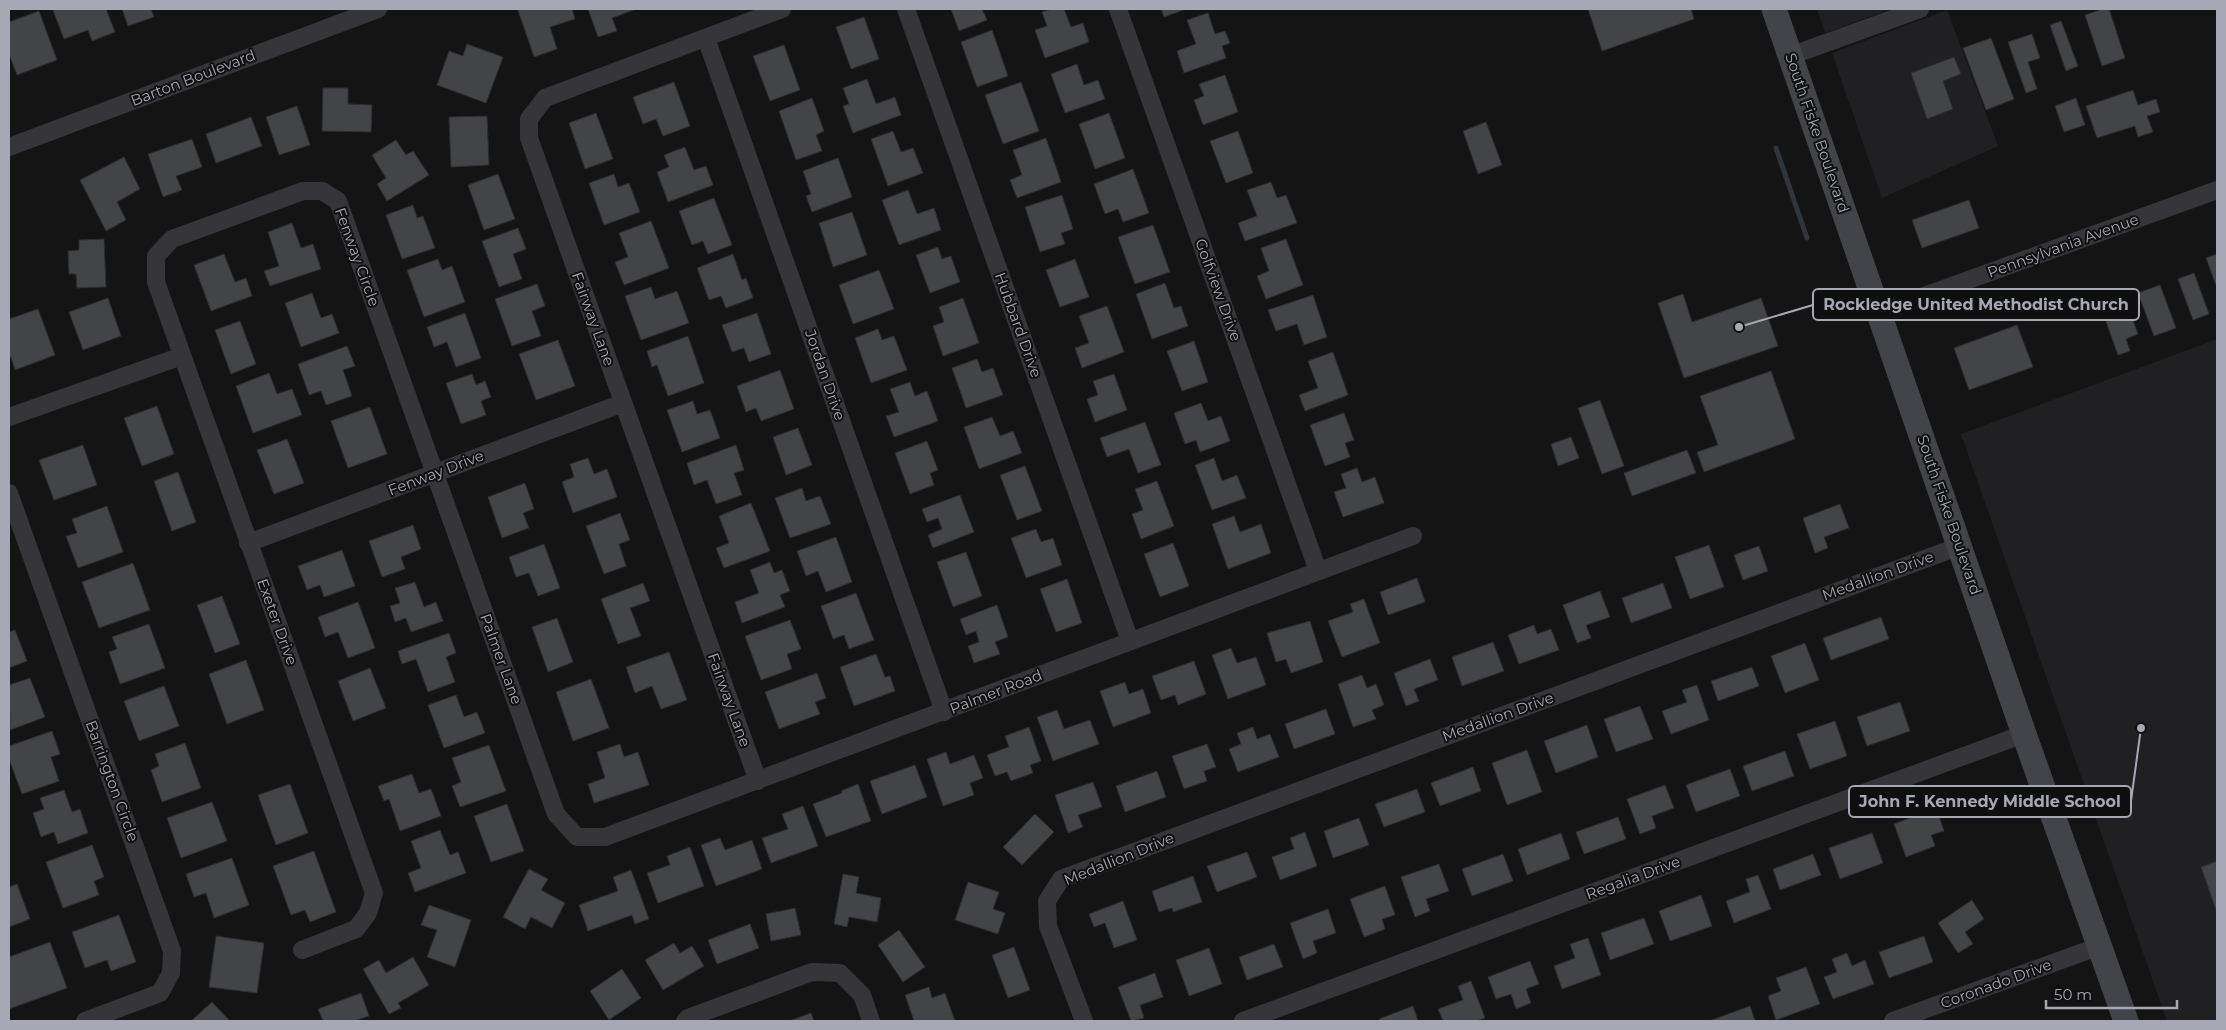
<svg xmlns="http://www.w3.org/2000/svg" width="2226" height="1030" font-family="Montserrat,sans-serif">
<rect width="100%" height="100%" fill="#141415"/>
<path fill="#202022" d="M1817,9H1891L1825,33Z
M1947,10L1998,146L1882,198L1832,53Z
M2217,339V1021H2167L1961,434Z"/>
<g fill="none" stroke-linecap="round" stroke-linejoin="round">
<path stroke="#2e353d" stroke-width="5" d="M1776,148L1807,238"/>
</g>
<path fill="#434448" stroke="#2e2e31" d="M58,9H106L115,32L92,41L88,30L64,39L53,10Z
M122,9H151L154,17L128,26Z
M522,9H572L575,19L550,27L557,49L534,57L518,10Z
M588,9H636L612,18L617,31L598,37Z
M951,9H982L987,20L959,31Z
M1052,9H1064L1071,27L1083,23L1089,42L1045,58L1035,30L1047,26L1042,12Z
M1161,9H1186L1164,17Z
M1588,9H1691L1694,19L1602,51Z
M2103,9H2109L2125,58L2102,66L2085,15Z
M39,11L57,60L17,75L9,54V22Z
M1208,13L1215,34L1225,31L1230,43L1222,46L1226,58L1184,73L1177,51L1196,44L1187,20Z
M864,17L879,59L851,69L836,27Z
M2061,21L2078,66L2066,71L2050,25Z
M992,30L1008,76L977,87L961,42Z
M2032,34L2040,58L2028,62L2037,89L2026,93L2008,42Z
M1991,38L2014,99L1986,110L1963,48Z
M467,44L503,57L486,103L437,85L449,51L463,56Z
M784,45L800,90L770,101L753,56Z
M1954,57L1961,74L1943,81L1953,109L1927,119L1911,73Z
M1077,64L1084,85L1098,80L1105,99L1065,113L1051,74Z
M1225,75L1238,112L1203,125L1194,100L1204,96L1199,84Z
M867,79L876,104L895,97L901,115L853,133L843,106L849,104L843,88Z
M674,82L690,126L663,136L656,119L643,124L633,97Z
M1021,82L1039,131L1003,144L985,95Z
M323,88H348V104L372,105L371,132L322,131Z
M2133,90L2138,105L2156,99L2160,112L2147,116L2153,132L2138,137L2135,126L2097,138L2086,106Z
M812,98L824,131L816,135L822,151L796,160L779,111Z
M2076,98L2085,125L2064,132L2055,106Z
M297,106L310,145L279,155L266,117Z
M596,113L613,159L585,169L569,123Z
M1109,113L1125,158L1095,169L1079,124Z
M487,116L489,165L451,167L449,117Z
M251,117L262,146L216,163L206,134Z
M1486,122L1502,165L1478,174L1463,131Z
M893,131L901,152L913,148L923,173L888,186L871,139Z
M1238,131L1253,173L1226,183L1210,141Z
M1046,138L1061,182L1017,198L1010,180L1022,175L1013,150Z
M192,139L202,167L176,176L182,190L163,197L148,154Z
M396,140L406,155L413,151L429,175L387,201L377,184L386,178L372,155Z
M685,147L694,170L706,166L713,185L668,202L657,172L669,167L664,155Z
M124,157L140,189L117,202L126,220L106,231L80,180Z
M838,158L852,197L812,212L806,196L811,194L803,171Z
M1133,169L1149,213L1123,222L1118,209L1105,214L1094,184Z
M498,174L515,219L484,230L468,185Z
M614,174L618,187L629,183L640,212L604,225L589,183Z
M1271,182L1277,198L1286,195L1297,223L1245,241L1238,223L1257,216L1247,190Z
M908,190L917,214L934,208L941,230L899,245L882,200Z
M1062,195L1073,229L1061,233L1065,244L1040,252L1025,207Z
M714,198L732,245L708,254L703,241L692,245L679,211Z
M1969,200L1979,228L1922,248L1912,220Z
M413,205L417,218L423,216L435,248L402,259L386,215Z
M852,212L867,255L833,267L819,223Z
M651,221L669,268L624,285L615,262L628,257L619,233Z
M292,223L301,248L313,244L321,269L270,286L264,271L279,266L268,232Z
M1153,225L1170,272L1135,284L1118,237Z
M518,228L526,249L513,254L522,279L499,287L482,241Z
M104,239L106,287L77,288L76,274H69L68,251L79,250V240Z
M1286,239L1303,285L1266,299L1257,276L1269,271L1261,248Z
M938,247L942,259L951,256L960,282L930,293L916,255Z
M224,254L235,282L246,278L252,296L211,311L194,265Z
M733,254L742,280L746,278L753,298L726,308L721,296L709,300L697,268Z
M2217,254V288L2206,258Z
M438,259L442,270L452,266L465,302L424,317L407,270Z
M1075,259L1089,297L1060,307L1046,270Z
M879,270L894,309L853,324L839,285Z
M2194,273L2209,314L2193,320L2178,279Z
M1165,283L1174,308L1181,306L1188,326L1152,339L1136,294Z
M537,284L545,306L532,311L541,336L512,346L495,299Z
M2160,285L2176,328L2154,336L2138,293Z
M651,287L655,299L677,291L689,323L641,340L625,296Z
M312,293L321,318L332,314L339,333L301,347L285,303Z
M1683,294L1692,322L1761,298L1778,346L1684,378L1658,303Z
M1313,295L1327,337L1304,345L1297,324L1276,331L1268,310Z
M2124,296L2138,334L2126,339L2130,351L2118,355L2100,305Z
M108,298L121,336L83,350L69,312Z
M963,298L979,343L943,356L933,326L944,322L939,307Z
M1107,306L1124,352L1082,368L1075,348L1089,343L1079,316Z
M38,309L55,355L15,370L11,357L9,358V319Z
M465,313L481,358L456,367L447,342L434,347L427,327Z
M757,313L771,354L749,362L744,348L732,352L722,325Z
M240,321L256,364L231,374L215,330Z
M2017,325L2033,367L1969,390L1954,348Z
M878,329L882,340L894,336L907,370L871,383L855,338Z
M688,336L704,383L668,396L657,365L652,367L647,351Z
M558,340L575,386L536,400L519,354Z
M1194,341L1208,382L1182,391L1167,351Z
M347,346L355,366L343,370L352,396L326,405L321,391L309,395L298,364Z
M1333,352L1348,395L1305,411L1299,395L1318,388L1308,361Z
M977,359L982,372L993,368L1003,395L966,408L952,368Z
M780,370L794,409L761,421L756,408L746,412L737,386Z
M1771,371L1795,439L1704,472L1697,452L1718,445L1700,396Z
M269,373L277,394L292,389L302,415L253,433L236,386Z
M472,374L476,385L485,381L491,397L481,401L486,415L461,424L446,383Z
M1114,374L1127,410L1095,422L1087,399L1098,395L1093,381Z
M910,382L915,396L927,391L938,421L894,437L886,416L899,412L890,389Z
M1600,400L1624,466L1602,474L1578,408Z
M693,401L697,414L710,410L720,438L682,452L667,410Z
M1201,403L1208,421L1221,416L1230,441L1200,452L1196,440L1185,444L1174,413Z
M157,406L174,454L142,466L124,418Z
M370,407L387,454L348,468L331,421Z
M1344,413L1354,440L1345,443L1350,457L1325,466L1310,425Z
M992,417L1000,436L1013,431L1022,453L979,469L964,427Z
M1145,422L1161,465L1138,473L1129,449L1107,457L1100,438Z
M798,428L812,465L786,475L773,437Z
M1571,437L1579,458L1558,466L1551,444Z
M287,439L304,483L274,494L257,450Z
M927,441L938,470L930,473L934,485L910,494L895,453Z
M83,445L97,485L54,500L39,460Z
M736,445L744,470L734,473L742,495L716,504L707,480L694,485L687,463Z
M1687,450L1696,473L1632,496L1624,473Z
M588,458L594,474L607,469L617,497L573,513L562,482L574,477L570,464Z
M1214,458L1222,481L1237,475L1246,498L1212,510L1195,465Z
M1025,466L1042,511L1017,520L1000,475Z
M1357,468L1362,482L1375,477L1384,503L1343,517L1334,492L1346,488L1341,474Z
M178,472L196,522L172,531L154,481Z
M1157,481L1174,526L1141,539L1132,514L1143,510L1135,489Z
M525,483L534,509L523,513L529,528L502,538L488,497Z
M802,488L806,501L820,496L831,524L790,538L775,498Z
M960,495L974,532L933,548L928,535L942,529L938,518L927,522L922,509Z
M751,503L770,551L724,568L716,548L729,543L719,516Z
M1840,504L1849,528L1824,537L1828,548L1815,553L1803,518Z
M107,506L123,552L78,568L66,536L77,533L72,519Z
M620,513L630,540L619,544L626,566L604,574L586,526Z
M1234,516L1240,532L1261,524L1271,553L1228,569L1212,524Z
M413,525L421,549L401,557L405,569L382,577L369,541Z
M1036,529L1041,542L1053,538L1062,565L1026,578L1011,538Z
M836,537L852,582L826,592L818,571L806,576L797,551Z
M1173,543L1189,586L1160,597L1144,554Z
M544,544L560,588L538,596L529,573L516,577L509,557Z
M1709,545L1724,587L1690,599L1675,557Z
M1759,546L1768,571L1743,580L1734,555Z
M342,550L355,586L324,597L320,585L307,590L298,566Z
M966,552L982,596L953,607L937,562Z
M770,562L774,573L782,570L790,591L780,595L785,607L742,623L735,602L759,593L750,570Z
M133,563L150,610L99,628L82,582Z
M1417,578L1425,602L1388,615L1380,592Z
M1067,579L1082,623L1056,632L1040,589Z
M415,582L424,607L436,602L443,621L411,632L406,618L395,622L390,606L400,603L395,588Z
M643,583L650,601L630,608L641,636L618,644L601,599Z
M1663,583L1672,608L1631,623L1622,598Z
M1600,591L1610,617L1586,625L1591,638L1577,643L1563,605Z
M856,593L874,640L849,649L844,635L833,639L821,606Z
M222,596L240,644L215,653L197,605Z
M1364,599L1380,643L1342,657L1328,621L1353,612L1350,604Z
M358,602L375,648L348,658L338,632L325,637L318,617Z
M997,605L1008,637L995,642L1000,654L974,663L968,646L979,642L976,631L966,635L960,619Z
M1881,617L1889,639L1831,660L1823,638Z
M557,618L573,662L548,672L532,627Z
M790,620L801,649L787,654L792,669L761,680L745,636Z
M1310,621L1323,662L1291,673L1286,659L1276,662L1267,633Z
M149,624L165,668L120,684L109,652L117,649L112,637Z
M1534,625L1537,634L1551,629L1559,650L1519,664L1508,635Z
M15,630L27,661L9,668V632Z
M449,633L456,653L446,657L455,682L428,692L416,659L402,664L398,651Z
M1493,642L1504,671L1462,686L1452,657Z
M1805,643L1819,680L1785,693L1771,656Z
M1231,648L1237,663L1256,657L1266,685L1228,699L1212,655Z
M669,652L687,700L661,709L652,686L635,693L626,667Z
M876,654L885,677L890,676L895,691L854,706L840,667Z
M1430,659L1438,680L1414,689L1419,701L1406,706L1394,673Z
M246,660L264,710L227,724L209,674Z
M1194,661L1206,694L1178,705L1175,695L1161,700L1152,676Z
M1752,667L1759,686L1718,701L1711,681Z
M370,668L386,708L353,721L338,681Z
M817,673L826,698L815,702L820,714L779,729L765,692Z
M1362,675L1367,688L1376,684L1384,705L1372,710L1376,719L1353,727L1338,684Z
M30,678L45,717L10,730L9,685Z
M591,679L609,728L573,741L556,692Z
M1125,682L1129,694L1143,689L1151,713L1113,727L1100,691Z
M1697,685L1709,720L1671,734L1662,711L1687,702L1682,690Z
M164,686L179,726L139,741L124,701Z
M456,695L464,717L477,712L485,733L444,748L428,705Z
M1900,702L1910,731L1867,746L1857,717Z
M1640,706L1653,739L1616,752L1604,719Z
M1326,709L1335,734L1294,749L1285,724Z
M1057,710L1064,729L1090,720L1099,744L1053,761L1037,717Z
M1835,721L1847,756L1810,769L1797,734Z
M1587,725L1598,757L1556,773L1544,741Z
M1029,727L1041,761L1030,765L1033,773L1011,781L1007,772L995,776L987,755L1009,747L1005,736Z
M1253,727L1257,739L1270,734L1279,757L1238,772L1229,749L1241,744L1237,733Z
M52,731L60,754L51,757L59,781L22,794L9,759V746Z
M185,743L201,788L162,802L151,770L159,766L155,754Z
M620,744L624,757L638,752L649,785L594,803L588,784L605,778L597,752Z
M1207,744L1216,767L1204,771L1207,781L1184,789L1172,756Z
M489,745L506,791L460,807L452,786L461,782L452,758Z
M1527,750L1542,792L1507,805L1492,763Z
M1785,751L1794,776L1752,791L1743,766Z
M946,752L950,764L974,755L983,778L970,783L974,795L943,806L927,759Z
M915,765L927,797L882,814L870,781Z
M1473,767L1481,791L1440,806L1431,783Z
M1730,769L1740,796L1696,812L1686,785Z
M1157,771L1166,797L1125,812L1116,786Z
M412,774L419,793L431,789L441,816L400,831L389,799L384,801L378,786Z
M1093,782L1102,807L1078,815L1083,827L1068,833L1055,795Z
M290,784L308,833L276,845L258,795Z
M858,784L871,821L826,837L813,804L842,793L841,791Z
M1665,785L1674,808L1652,816L1656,828L1640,834L1627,799Z
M1417,789L1425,812L1384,827L1375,804Z
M64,790L72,812L80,809L88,833L58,844L54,832L41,837L33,813L44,809L40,798Z
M212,802L227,841L181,858L167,818Z
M507,804L524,851L491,862L474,816Z
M803,806L818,846L771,863L762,838L788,829L782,814Z
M1936,808L1944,831L1931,835L1935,846L1906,857L1894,824Z
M1035,814L1054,832L1022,865L1003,847Z
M1618,817L1626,839L1584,854L1576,832Z
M1359,818L1369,845L1333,858L1324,831Z
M440,830L450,855L458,852L466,873L415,892L408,873L421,868L411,841Z
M1305,832L1317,866L1280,880L1272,857L1294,849L1290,838Z
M1561,833L1570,859L1527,875L1518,849Z
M1872,833L1883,863L1840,879L1829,848Z
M720,838L725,850L752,840L762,869L716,886L701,845Z
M92,845L104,877L94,881L99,895L63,908L46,862Z
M690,847L704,886L658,903L647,873L670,865L667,856Z
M314,851L336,912L310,922L305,910L291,915L273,866Z
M1247,852L1257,877L1217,892L1207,866Z
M1503,854L1513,881L1472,896L1462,869Z
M1813,854L1821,875L1780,890L1773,869Z
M232,858L249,905L214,918L206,893L194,897L186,874Z
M2217,861V913L2201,867Z
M1439,864L1449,891L1426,899L1430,911L1415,917L1401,877Z
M529,869L548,879L541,890L565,903L552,928L531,917L525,929L503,917Z
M631,870L649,919L635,924L632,915L588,931L579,905L618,891L613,877Z
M843,874L859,877L856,893L881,898L877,922L849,917L847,927L834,924Z
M1758,875L1771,909L1734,923L1726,901L1750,892L1746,879Z
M1193,876L1202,902L1173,912L1172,908L1159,912L1152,891Z
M968,882L999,892L993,909L1005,913L998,934L955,920Z
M17,884L30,919L9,927V887Z
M1385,886L1395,915L1382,919L1385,929L1364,937L1350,899Z
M1701,895L1712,926L1670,941L1659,911Z
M1972,900L1984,919L1965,932L1973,944L1958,953L1938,923Z
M1123,901L1137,940L1114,948L1105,923L1094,927L1089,914Z
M429,905L471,920L455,967L427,957L437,930L421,925Z
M795,908L801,935L771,941L766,914Z
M1328,909L1336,933L1313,941L1317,953L1303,959L1290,923Z
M119,915L136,962L111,971L107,960L85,968L72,932Z
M1644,918L1654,944L1610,960L1601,933Z
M750,924L759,948L717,964L708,940Z
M899,930L925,967L903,982L878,945Z
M216,936L264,943L257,993L209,987Z
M1924,936L1933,962L1889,978L1879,952Z
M1588,938L1601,975L1562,989L1554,966L1575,958L1570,944Z
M50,942L67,988L9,1009V957Z
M674,943L680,953L692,946L704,966L663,990L645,960Z
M1274,944L1283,967L1247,980L1239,957Z
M1014,947L1030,990L1008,998L992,955Z
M1209,948L1222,984L1189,996L1176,960Z
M1847,953L1852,966L1865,960L1874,984L1833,999L1824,977L1837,972L1832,959Z
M413,957L429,985L398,1003L401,1008L389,1014L363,969L379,960L386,973Z
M1530,961L1539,984L1526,989L1531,1003L1516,1009L1511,994L1496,999L1488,977Z
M1806,967L1820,1004L1776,1020L1768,996L1781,991L1776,978Z
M622,969L641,998L609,1020L590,991Z
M1155,973L1163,997L1140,1005L1144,1018L1131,1021L1118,987Z
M1471,981L1485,1018L1476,1021H1443L1438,1009L1463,1000L1458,986Z
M929,987L932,998L945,993L955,1021H914L905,995Z
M361,993L369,1016L354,1021H323L318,1009Z
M212,1002L230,1021H191Z
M1413,1006L1418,1021H1380L1379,1019Z
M1750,1006L1755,1021H1709Z
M811,1013L814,1021H789Z"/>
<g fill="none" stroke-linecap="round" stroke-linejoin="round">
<path stroke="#35353a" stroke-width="18" d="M906,9L1130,641
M1118,9L1318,571
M706,38L944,712
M1790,56L1920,9
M9,147L378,9
M1880,312L2217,190
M9,417L182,356
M9,493L172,951L171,973L160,993L85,1021
M248,543L623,403
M758,781L529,138V119L545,98L782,9
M302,950L356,929L368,913L374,893L156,282V256L172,239L303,191H322L338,201L556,814L577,837H605L1413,536
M685,1021L688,1018L812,972L840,973L862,995L871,1021
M1084,1021L1048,926L1047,901L1061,879L1960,546
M1243,1021L2024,734
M1893,1021L2100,946"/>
<path stroke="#43444a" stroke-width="25" d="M1774,9L2024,734L2126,1021"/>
</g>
<g text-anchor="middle" stroke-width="4" stroke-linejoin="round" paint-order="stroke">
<g font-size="15" fill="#a6a9b5" stroke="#0f0f10">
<text transform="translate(193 78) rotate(-21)" y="5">Barton Boulevard</text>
<text transform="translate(1817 133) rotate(71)" y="5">South Fiske Boulevard</text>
<text transform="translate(2063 246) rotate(-20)" y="5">Pennsylvania Avenue</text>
<text transform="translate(357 257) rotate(70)" y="5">Fenway Circle</text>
<text transform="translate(1218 290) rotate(70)" y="5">Golfview Drive</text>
<text transform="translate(593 319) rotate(70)" y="5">Fairway Lane</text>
<text transform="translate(1018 325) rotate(70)" y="5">Hubbard Drive</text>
<text transform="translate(825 375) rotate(71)" y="5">Jordan Drive</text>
<text transform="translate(436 473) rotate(-21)" y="5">Fenway Drive</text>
<text transform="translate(1949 515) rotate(71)" y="5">South Fiske Boulevard</text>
<text transform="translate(1878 576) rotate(-20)" y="5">Medallion Drive</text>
<text transform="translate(277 622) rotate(70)" y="5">Exeter Drive</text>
<text transform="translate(501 659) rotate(70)" y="5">Palmer Lane</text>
<text transform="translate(996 692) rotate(-21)" y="5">Palmer Road</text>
<text transform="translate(729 700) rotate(70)" y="5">Fairway Lane</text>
<text transform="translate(1498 717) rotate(-20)" y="5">Medallion Drive</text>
<text transform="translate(112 781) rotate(70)" y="5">Barrington Circle</text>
<text transform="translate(1119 859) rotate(-22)" y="5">Medallion Drive</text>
<text transform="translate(1633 878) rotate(-20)" y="5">Regalia Drive</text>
<text transform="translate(1996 984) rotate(-20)" y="5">Coronado Drive</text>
</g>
</g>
<path fill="none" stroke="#a6a9b5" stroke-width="2" d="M1739 327L1813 305M2141 728L2131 801"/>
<g fill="#a6a9b5" stroke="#0f0f10" stroke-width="2">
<circle cx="1739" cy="327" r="5"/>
<circle cx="2141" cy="728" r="5"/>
</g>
<g fill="#0f0f10" stroke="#a6a9b5" stroke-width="2">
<rect x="1813" y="289" width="326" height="31" rx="5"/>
<rect x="1849" y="786" width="282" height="31" rx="5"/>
</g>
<g font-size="16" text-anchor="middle" font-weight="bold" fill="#a6a9b5">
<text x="1976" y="310">Rockledge United Methodist Church</text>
<text x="1990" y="807">John F. Kennedy Middle School</text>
</g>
<rect width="2226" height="1030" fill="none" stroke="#a6a9b5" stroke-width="20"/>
<path d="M2046 1000v8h131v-8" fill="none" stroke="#a6a9b5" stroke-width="2.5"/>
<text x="2054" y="1000" font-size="15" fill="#a6a9b5" stroke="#0f0f10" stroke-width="4" paint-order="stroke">50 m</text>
</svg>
